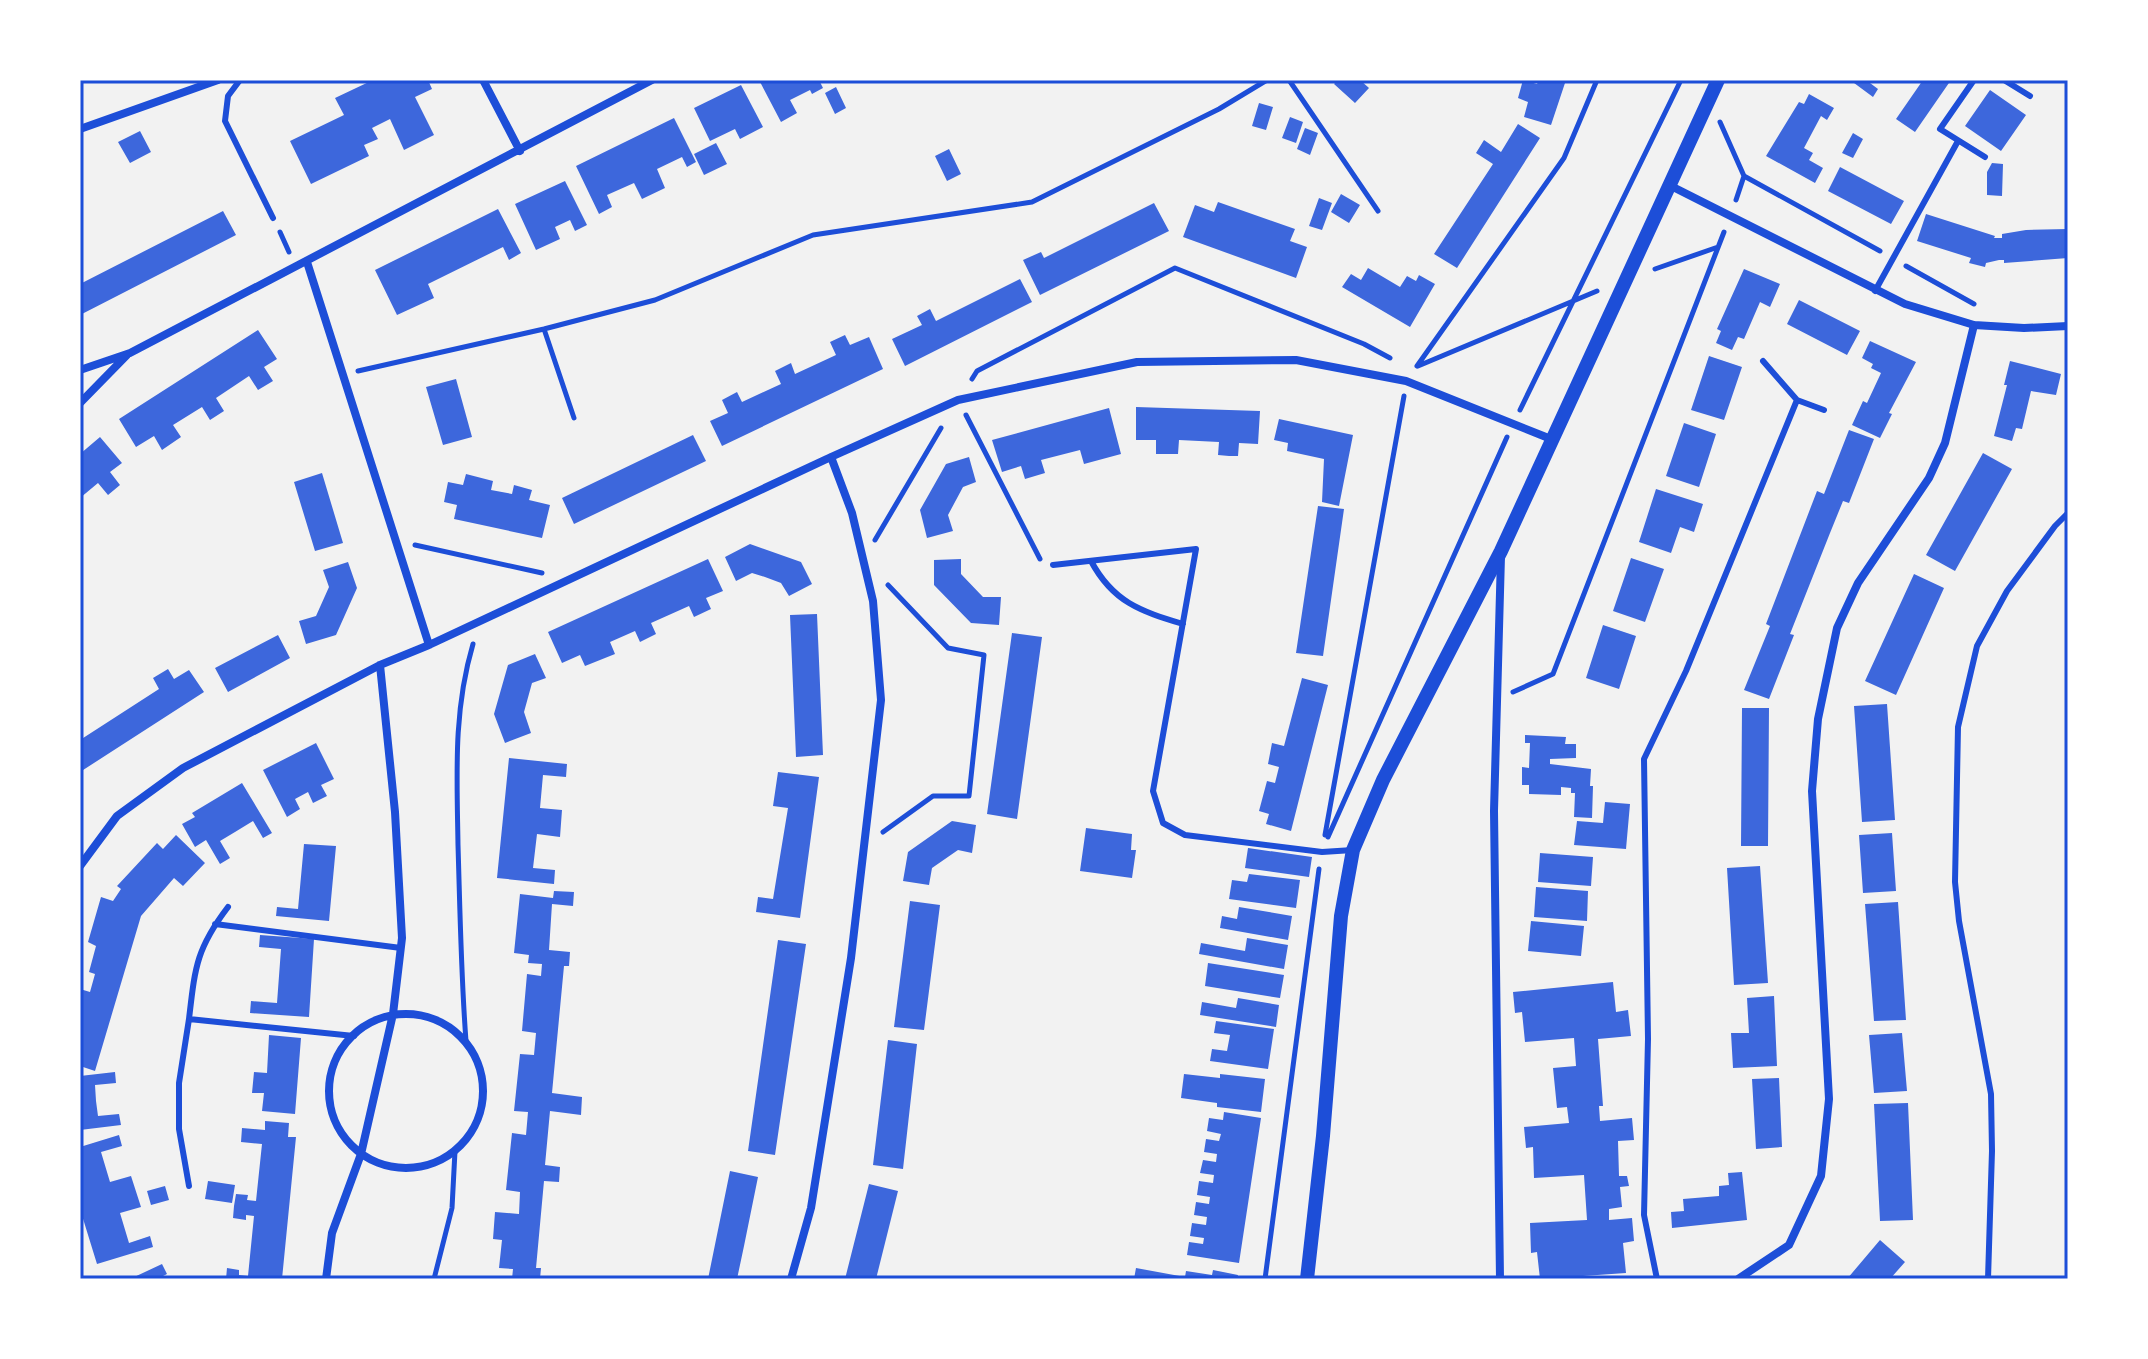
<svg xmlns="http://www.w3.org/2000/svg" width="2148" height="1359" font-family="'Work Sans',sans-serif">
<rect width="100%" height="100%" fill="#f2f2f2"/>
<path fill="#3d67dc" d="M373,80H428L432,89L415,97L434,135L404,150L390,119L372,128L378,139L364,145L369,156L311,184L290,141L344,115L335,98Z
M759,80H819L823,88L812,94L810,90L790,100L797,113L781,122Z
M1338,80H1360L1369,88L1355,103L1334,84Z
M1523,80L1537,84L1539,80H1566L1551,125L1524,117L1528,102L1518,98Z
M1850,80H1873L1870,83L1878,89L1873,97Z
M1923,80H1951L1915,132L1896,119Z
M741,85L763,127L740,139L735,129L710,141L694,108Z
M836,87L846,108L835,114L825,93Z
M1990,90L2026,115L2001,151L1965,126Z
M1809,94L1834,108L1827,120L1821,116L1804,148L1813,153L1809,160L1823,168L1815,183L1766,156L1799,102L1804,104Z
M1259,103L1273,107L1266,130L1252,126Z
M1290,117L1303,122L1296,143L1282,138Z
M674,118L696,162L687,167L682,157L657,169L665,188L642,199L634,183L607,195L612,207L599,214L576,166Z
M1518,124L1540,138L1457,268L1434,254L1493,164L1476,153L1484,140L1501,152Z
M1305,128L1318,133L1310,155L1297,149Z
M140,131L151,152L130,163L118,142Z
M1853,133L1863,139L1853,158L1842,153Z
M716,143L727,164L704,175L694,154Z
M949,149L961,174L947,181L935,156Z
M1992,163L2003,164L2002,196L1987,195V172Z
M1840,167L1904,201L1891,224L1828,191Z
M565,181L587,225L575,231L570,220L555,227L560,239L536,250L515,204Z
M1341,194L1360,205L1349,223L1331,212Z
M1319,198L1332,203L1322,230L1309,226Z
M1218,202L1295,229L1290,241L1307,247L1296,278L1183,237L1195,205L1214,212Z
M1154,203L1169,231L1040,295L1023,260L1041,252L1044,258Z
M498,209L521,253L509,260L503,247L428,284L434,298L397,315L375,270Z
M223,211L236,235L80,315V284Z
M1926,214L1995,236L1994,238H2002V234L2026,230L2068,229V258L2004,263V260H1999L1986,263L1985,267L1969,263L1971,258L1917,241Z
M1368,268L1400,287L1407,276L1416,281L1419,275L1435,284L1410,327L1342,287L1351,274L1361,280Z
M1744,269L1780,284L1770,307L1760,302L1744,339L1738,337L1732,350L1716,343L1721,331L1717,329Z
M1020,279L1032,302L905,366L892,339L922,325L917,316L930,309L936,321Z
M1799,300L1860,331L1847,355L1787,324Z
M258,330L277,359L264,367L273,381L258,390L249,376L216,398L224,411L210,420L202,407L173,425L181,437L162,450L154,436L136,447L119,419Z
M845,335L850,345L869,337L883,369L722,446L710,421L728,413L722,400L737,392L742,402L781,384L775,371L791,363L795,374L836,355L830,342Z
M1870,341L1916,362L1889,413L1892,414L1880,438L1852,425L1863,401L1867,403L1881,373L1871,368L1873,364L1862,358Z
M1709,356L1742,367L1724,420L1691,410Z
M2010,361L2061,374L2056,395L2031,391L2022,429L2016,428L2012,441L1994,436L2007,385H2004Z
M456,379L472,437L443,445L426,387Z
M1136,407L1260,411L1258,444L1239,443L1238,456H1229L1218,455L1219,442L1179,440L1178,454H1156V440H1136Z
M1109,408L1121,454L1084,464L1080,450L1041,460L1045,473L1025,479L1021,466L1002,472L992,440Z
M1279,419L1353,435L1339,506L1322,502L1324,459L1287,451L1288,443L1274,440Z
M1684,423L1716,434L1699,487L1666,476Z
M1849,430L1874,439L1849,503L1843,501L1830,533L1790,634L1794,635L1769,699L1744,690L1770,626L1766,624L1817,491L1824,494Z
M693,435L706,461L574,524L562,498Z
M100,437L122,463L110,472L120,485L108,495L98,483L80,498V454Z
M1983,453L2012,469L1955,571L1926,555Z
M969,457L976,482L963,487L948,515L953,531L927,538L920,510L946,464Z
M322,473L343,543L315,551L294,482Z
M466,474L493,481L491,490L512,494L514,485L532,490L529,500L550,505L542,538L454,519L457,505L444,502L448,482L463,485Z
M1656,489L1703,504L1694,532L1680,527L1671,553L1639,542Z
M1318,506L1344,509L1323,656L1296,653Z
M750,544L801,562L812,584L789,596L781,583L765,577L752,573L736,581L725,557Z
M1631,558L1664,569L1645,622L1613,611Z
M708,559L723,591L706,598L711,609L694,617L689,606L651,623L656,634L640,642L635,631L610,642L615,654L585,666L580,655L562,663L548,632Z
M961,559V574L983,597H1001L999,625L971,623L934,585V560Z
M348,562L357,588L336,635L306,644L299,621L316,616L329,587L323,570Z
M1914,574L1944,588L1896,695L1865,681Z
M817,614L823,755L796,757L790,615Z
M1603,625L1636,636L1619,689L1586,678Z
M1012,633L1042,637L1017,819L987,814Z
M278,635L290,658L228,692L215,668Z
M535,654L546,678L532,683L524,712L531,733L505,743L494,714L508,665Z
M168,669L174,679L189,670L204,692L80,772V740L159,689L153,678Z
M1302,678L1328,685L1291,831L1266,824L1269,814L1259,811L1267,781L1275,783L1279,767L1268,764L1272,743L1284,746Z
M1887,704L1895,820L1862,822L1854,706Z
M1742,708H1769L1768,846H1741Z
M1525,735L1566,737L1565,744H1576V758L1550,759V764L1591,769L1590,786H1593L1592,818L1574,817L1575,793H1571V788L1561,787V795L1529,794V785H1522V767L1529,768L1530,743H1525Z
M316,743L334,779L321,785L327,796L313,803L308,792L295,799L300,809L287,817L263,770Z
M509,758L567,764L566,777L543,775L540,808L562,810L560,837L537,834L533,868L555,870L554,884L497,878Z
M778,772L819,777L800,918L756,912L758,897L773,899L788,808L773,806Z
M242,783L272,833L263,838L253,821L235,832L220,841L230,858L220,864L206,840L195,847L182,824L195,817L192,813Z
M1605,802L1630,804L1626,849L1574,845L1577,821L1603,823Z
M952,821L976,825L972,853L958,850L932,868L929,885L903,881L908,852Z
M1086,828L1132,834L1131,850H1136L1132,878L1080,871Z
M1892,833L1896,891L1863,893L1859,835Z
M176,835L205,863L183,886L174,878L141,916L95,1071L80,1066V989L90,992L95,974L89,972L96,946L88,942L101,897L113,901L121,889L117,886L157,843L163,849Z
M304,844L336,846L329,921L276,916L277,907L298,909Z
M1248,848L1312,857L1309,877L1245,868Z
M1540,853L1593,857L1591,886L1538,882Z
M1760,866L1768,983L1734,985L1727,868Z
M1249,874L1300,880L1296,908L1229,899L1232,880L1247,882Z
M1536,887L1588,891L1587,921L1534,917Z
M554,891L574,892L573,906L552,904L549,950L570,952L569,966H564L552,1093L582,1097L581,1115L550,1111L545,1165L560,1167L559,1182L544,1181L536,1268H541L540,1279H512L513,1269L499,1268L502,1240L493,1239L495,1212L519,1214L520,1192L506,1190L512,1133L526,1135L528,1112L514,1111L520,1054L534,1055L536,1033L522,1031L527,974L541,976L542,964L528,963L529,955L514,953L520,894L553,898Z
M910,901L940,905L924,1030L894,1027Z
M1898,902L1906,1020L1874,1021L1865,904Z
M1239,907L1292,916L1288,940L1220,928L1222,916L1237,919Z
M1531,921L1584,926L1581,956L1528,951Z
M260,935L314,939L309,1017L250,1013L251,1001L277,1003L281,949L259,947Z
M1247,938L1288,945L1284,969L1199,954L1201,943L1245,951Z
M778,940L806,944L775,1155L748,1151Z
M1208,963L1284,975L1280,998L1205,986Z
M1613,982L1616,1012L1628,1010L1631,1036L1598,1039L1603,1106H1599L1600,1121L1632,1118L1634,1140L1618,1141L1619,1176H1627L1629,1186L1620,1187L1622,1207L1609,1209V1220L1632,1218L1634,1241L1623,1243L1626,1273L1540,1279L1537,1252L1531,1253L1530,1223L1587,1220L1584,1175L1534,1178L1533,1147L1526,1148L1524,1127L1569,1123L1567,1107L1557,1108L1553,1068L1576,1066L1574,1038L1525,1042L1522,1012L1515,1013L1513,992Z
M1774,996L1777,1066L1733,1068L1731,1033H1749L1747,998Z
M1238,998L1279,1005L1276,1027L1200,1015L1202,1002L1236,1008Z
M1216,1021L1274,1029L1268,1069L1210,1061L1212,1049L1227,1051L1230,1035L1214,1033Z
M1902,1033L1907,1091L1874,1093L1869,1035Z
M269,1035L301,1038L295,1114L262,1111L264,1093H252L254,1072L267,1073Z
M888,1040L917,1044L903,1169L873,1165Z
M115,1072L116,1083L95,1085L96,1101L98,1116L119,1114L121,1125L80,1130V1076Z
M1184,1074L1220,1078V1074L1265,1079L1261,1112L1217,1107V1103L1181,1098Z
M1779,1078L1782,1147L1756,1149L1752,1079Z
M1908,1103L1913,1220L1880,1221L1874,1104Z
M1224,1112L1261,1118L1239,1263L1187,1255L1189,1242L1203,1244L1204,1238L1190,1236L1192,1223L1206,1225L1207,1217L1194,1215L1196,1202L1209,1204L1210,1197L1197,1195L1199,1181L1213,1183L1214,1175L1200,1173L1203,1160L1216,1162L1217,1154L1204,1152L1206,1139L1219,1141L1221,1134L1207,1131L1209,1118L1223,1120Z
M265,1121L289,1123L288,1137H296L282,1279H226L227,1268L239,1270V1275L248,1276L254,1216L246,1215V1220L233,1218L234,1206L236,1194L248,1195L247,1200L256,1201L262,1144L241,1142L242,1128L265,1130Z
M119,1135L122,1146L101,1152L110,1182L131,1176L141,1207L120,1213L129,1243L150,1236L153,1247L97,1264L80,1209V1147Z
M730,1171L758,1177L744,1246L737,1279H708Z
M1742,1172L1747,1220L1672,1228L1671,1212L1684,1211L1683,1199L1719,1196V1186L1729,1185L1728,1173Z
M208,1181L235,1185L232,1203L205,1199Z
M869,1184L898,1191L876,1279H845Z
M165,1186L169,1200L151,1205L147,1191Z
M1880,1240L1905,1262L1890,1279H1847Z
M162,1264L167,1274L157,1279H130Z
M1136,1268L1185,1277L1186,1271L1212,1275L1213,1270L1238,1275L1237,1279H1134Z"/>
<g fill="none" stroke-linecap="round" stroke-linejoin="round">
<path stroke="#1d4ed8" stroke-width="5" d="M1289,80L1378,211
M1720,122L1744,176L1880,251
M1736,200L1744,176
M280,232L289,252
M1906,266L1974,304
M1655,269L1718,247
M544,329L574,418
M1417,366L1564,158L1597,80
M1418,366L1597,291
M358,371L544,329L655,300L813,235L1032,202L1219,109L1267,80
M972,379L977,371L1175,268L1364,344L1390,358
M1520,410L1681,80
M966,415L1040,559
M875,540L941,428
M415,545L542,573
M1513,692L1553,674L1724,232
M883,832L933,796H969L984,655L948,648L888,585
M1325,835L1404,396
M1328,837L1507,437
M466,1041C461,976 460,910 458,845C457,775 453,712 473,644
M434,1279L452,1208L455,1151
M1265,1279L1319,869"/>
<path stroke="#1d4ed8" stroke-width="6" d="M240,80L228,96L225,121L273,218
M1974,80L1940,129L1985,157
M2004,80L2030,96
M1875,291L1958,141
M1797,400L1824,410
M1091,561C1113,602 1140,611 1183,624
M1053,565L1196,549L1153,791L1163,823L1185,835L1322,852L1353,850
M215,924L401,948
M189,1019C195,968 196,949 228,907
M189,1186L179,1129V1083L189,1019L354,1036
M1657,1279L1644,1215L1648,1039L1644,759L1686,671L1797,400L1763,361
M1988,1279L1992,1151L1991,1094L1959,921L1955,882L1958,727L1977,646L2007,591L2055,526L2068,513"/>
<path stroke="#1d4ed8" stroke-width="8" d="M483,80L520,151
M80,129L218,80
M1669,185L1905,304L1974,325L2024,328L2068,326
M307,262L429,645
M80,370L130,353L652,80
M80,403L127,355
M80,866L117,816L183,768L380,665L429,645L831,457L958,400L1137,362L1296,360L1406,381L1551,439
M329 1091a77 77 0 1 1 154 0a77 77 0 1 1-154 0Z
M326,1279L332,1233L361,1154L393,1014L402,938L395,812L380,665
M791,1279L811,1208L851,958L881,700L873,601L852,513L831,457
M1500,1279L1494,811L1501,556
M1738,1279L1789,1245L1821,1176L1829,1099L1812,791L1818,719L1837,628L1858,583L1929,478L1945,443L1974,325"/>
<path stroke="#1d4ed8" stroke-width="14" d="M1307,1279L1323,1136L1341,916L1353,850L1383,780L1501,551L1718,80"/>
</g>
<rect width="2148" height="1359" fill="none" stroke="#ffffff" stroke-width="164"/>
<rect x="82" y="82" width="1984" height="1195" fill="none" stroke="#1d4ed8" stroke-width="3"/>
</svg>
